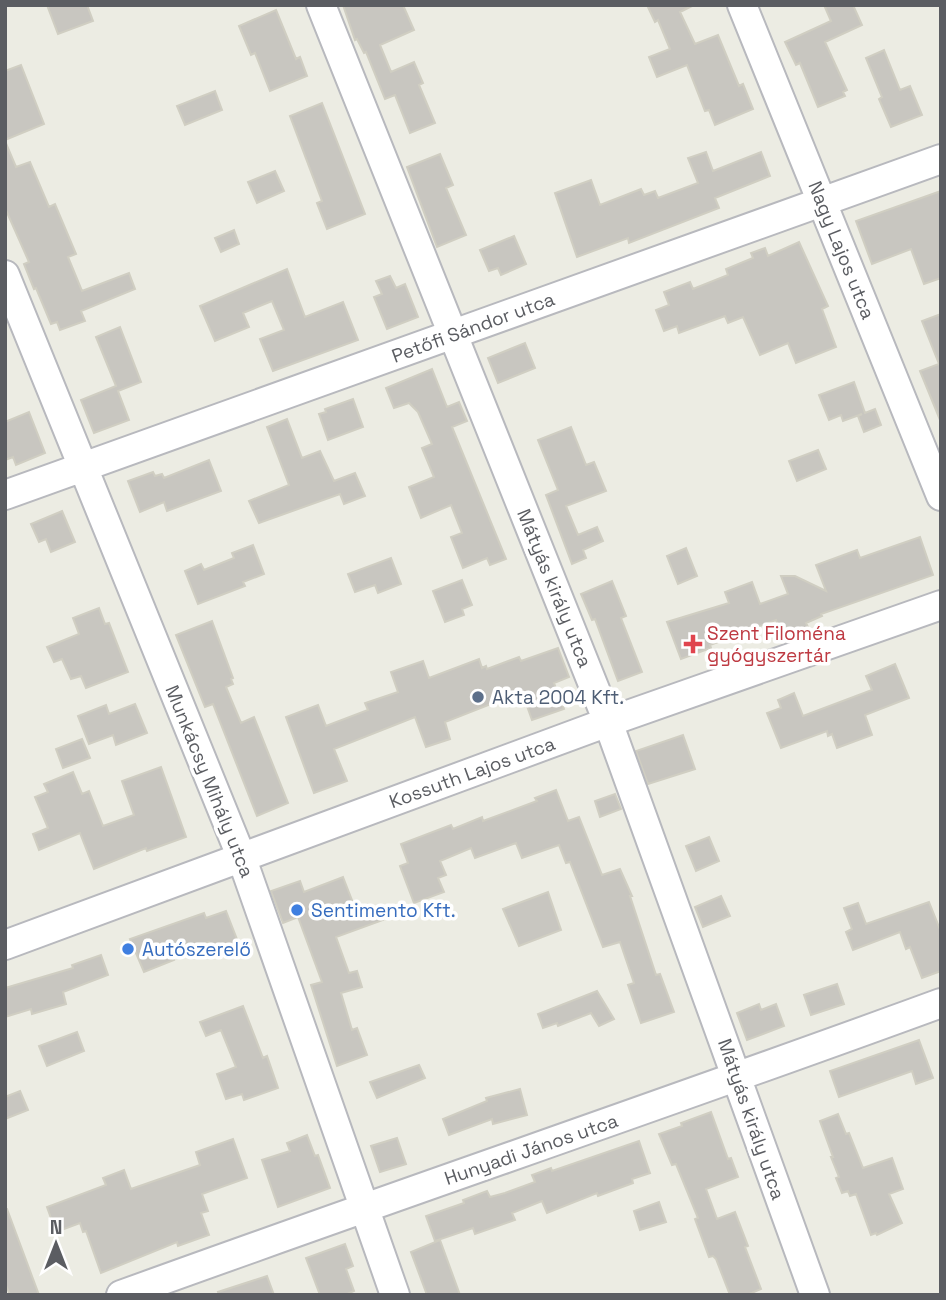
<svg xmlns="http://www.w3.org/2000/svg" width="946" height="1300" font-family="'Space Grotesk',sans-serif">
<rect width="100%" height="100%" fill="#ecece3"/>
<path fill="#c8c6c0" stroke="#d0cec2" stroke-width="2" d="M47,5H87L93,21L58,34Z
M343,5H403L414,30L380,45L391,72L414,62L423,83L419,85L435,123L410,133L395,95L385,99L366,52L364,53L357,39L355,40Z
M647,5H694L680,12L695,44L718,35L739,86L743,84L753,109L715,125L709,110L705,111L687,65L657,77L649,57L670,49L658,20L655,22Z
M824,5H853L862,25L825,42L847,90L843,92L845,96L818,107L800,63L796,65L785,42L831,21Z
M276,10L296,59L300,57L307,76L270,91L255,53L251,55L239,26Z
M884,50L900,90L910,86L922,115L891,127L879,99L882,97L866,58Z
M21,65L44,124L5,140V71Z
M215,91L222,110L185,125L177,106Z
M322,103L365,214L327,229L317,203L322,201L290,116Z
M5,141L16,167L30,162L49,207L55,204L76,254L68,257L82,291L129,273L135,289L81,311L85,321L60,330L57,322L51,324L36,288L34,289L24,264L29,262L5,208Z
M706,152L713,171L761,152L770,176L715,198L719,208L629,243L628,238L577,257L555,193L591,180L600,205L641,189L644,195L655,191L658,198L698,183L688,158Z
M440,154L453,185L446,188L466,235L437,247L407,167Z
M275,171L284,191L257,203L248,182Z
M941,191V278L924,284L911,249L872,264L856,221Z
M234,230L239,244L221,252L215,238Z
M514,236L526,264L501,275L498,268L489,271L480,250Z
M799,242L828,306L822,309L836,347L796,363L788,343L760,355L743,317L728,323L725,316L679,333L677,326L664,331L656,310L669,305L664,292L690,282L693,289L728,275L726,269L753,258L751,253L765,248L768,256Z
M287,269L305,317L343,302L358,340L273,371L260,339L284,330L272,301L243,313L249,327L215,341L200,306Z
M390,276L396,288L405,284L418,317L387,329L374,297L382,294L376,281Z
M941,314V420H940L920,371L939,364L922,321Z
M120,327L141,382L118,391L129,420L94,433L81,400L116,386L96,337Z
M525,343L535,368L498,383L488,358Z
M432,369L447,407L459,402L467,421L452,427L506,559L490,565L487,558L463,568L451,537L462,533L451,505L421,518L409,487L434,477L422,448L432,444L418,412L409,403L394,408L386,388Z
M854,382L865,413L875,409L881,425L864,432L858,416L862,414L843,421L841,415L829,420L819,395Z
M353,399L363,427L328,440L319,414L326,412L325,409Z
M29,412L45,453L16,465L13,457L5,460V422Z
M287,419L302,458L320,451L334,481L355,473L365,496L344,504L340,494L259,523L249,501L289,485L267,427Z
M571,427L586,465L594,462L606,491L566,506L578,535L597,527L603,541L583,550L586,558L572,564L546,495L558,490L538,440Z
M818,450L826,469L797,481L789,461Z
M209,460L221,491L167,511L164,502L140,512L128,481L153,472L155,476L162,474L164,478Z
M62,511L75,542L51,552L46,539L39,542L31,524Z
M920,537L933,575L821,614L822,616L806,623L808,627L794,633L792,629L781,633L776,620L710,645L711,648L681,659L667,622L729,603L725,592L752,582L760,604L788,594L781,576H795L826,591L816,565L857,550L860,558Z
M253,545L264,574L243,582L245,586L198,604L185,571L201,564L204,570L234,558L232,553Z
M686,548L697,576L678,584L667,556Z
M391,558L401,584L378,593L375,585L355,592L348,574Z
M462,580L472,605L462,609L464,615L445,622L433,591Z
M612,581L626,616L621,618L642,672L618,681L595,619L592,620L581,594Z
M99,608L105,624L109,623L128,672L86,688L81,676L71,679L62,659L54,662L47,647L79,634L73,618Z
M212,621L233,678L231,679L233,684L226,687L241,723L254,717L288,803L257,816L213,704L205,707L176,635Z
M558,648L569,677L554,683L564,709L532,720L523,695L507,701L506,698L445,722L450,739L426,747L415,717L334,749L347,781L314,793L286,717L318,705L326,726L368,710L365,703L398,692L391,672L423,661L429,678L479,659L482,668L486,666L487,669L519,657L521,661Z
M895,664L909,698L865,715L872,735L837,748L832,734L828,736L827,731L781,748L767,713L781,708L778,700L794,693L803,716L872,690L866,676Z
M135,704L147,733L116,745L113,735L89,744L78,716L106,705L109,714Z
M683,735L695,769L648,784L636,751Z
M82,739L90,758L63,768L56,749Z
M161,767L186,837L147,851L146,848L94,869L80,833L39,850L33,834L48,828L35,797L48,792L44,784L73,772L82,794L89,791L103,826L134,815L122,781Z
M556,790L568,821L579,817L602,875L620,869L632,896H630L656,975L660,974L674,1012L641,1023L628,985L634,983L620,942L603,947L570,862L566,863L559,845L522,858L516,843L475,858L471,848L440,861L446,875L438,878L444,892L414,903L400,866L408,863L401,844L451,825L453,829L482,817L483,821L537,801L535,798Z
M615,794L621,809L600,817L595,801Z
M709,837L719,861L696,871L686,846Z
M343,877L357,913L378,905L383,920L336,937L349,973L357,971L362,987L341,993L352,1030L357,1028L367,1055L337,1066L311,985L322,982L298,917L283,923L271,891L300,881L304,892Z
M548,892L561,930L519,946L503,909Z
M721,896L730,916L703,927L695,907Z
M929,902L941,932V971L922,978L910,947L906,949L900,932L853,950L846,932L852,929L844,908L858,903L866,924Z
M226,911L238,942L212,951L209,942L172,955L174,960L144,972L130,939L204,913L206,918Z
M101,955L108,975L63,992L66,1004L32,1014L31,1009L5,1017V988L73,968L72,965Z
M837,984L844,1004L811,1015L804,995Z
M597,991L614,1019L599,1026L591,1013L558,1026L557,1023L543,1028L538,1014Z
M759,1004L761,1010L776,1004L784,1026L747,1040L737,1013Z
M243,1006L263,1058L267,1056L278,1088L244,1100L242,1094L226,1099L217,1074L236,1067L221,1030L206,1036L200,1022Z
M77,1032L84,1051L47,1066L39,1046Z
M919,1040L933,1078L916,1084L912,1071L839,1097L830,1071Z
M419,1065L425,1078L377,1098L370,1082Z
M520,1089L527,1115L493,1124L492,1119L449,1135L443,1119L487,1101L486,1098Z
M20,1091L28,1110L5,1119V1097Z
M711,1112L728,1159L731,1158L738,1177L706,1189L717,1219L735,1212L748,1246L745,1247L761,1289L747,1295H730L716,1259L713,1256L709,1257L695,1219L698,1218L676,1164L672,1165L659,1134L682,1126L681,1123Z
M838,1114L846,1134L849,1133L863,1168L892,1158L903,1189L889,1194L902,1223L877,1235L876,1233L871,1235L856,1194L850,1196L848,1191L842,1193L836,1178L839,1177L831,1157H833L820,1121Z
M307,1135L315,1156L318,1155L330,1188L278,1207L262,1160L290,1151L287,1143Z
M397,1138L406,1164L380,1172L371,1146Z
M233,1139L247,1178L202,1194L208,1211L201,1213L209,1235L178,1246L177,1242L101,1273L86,1231L83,1232L80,1223L56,1232L47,1207L106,1185L103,1178L124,1170L131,1189L200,1165L196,1152Z
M639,1141L650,1173L632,1179L633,1183L598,1196L597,1193L547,1213L542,1201L512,1213L515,1220L475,1234L473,1228L435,1241L426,1216L464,1203L463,1200L487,1191L490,1197L505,1193L535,1182L532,1175L551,1168L552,1171Z
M659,1202L666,1222L640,1230L634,1211Z
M5,1209H7L39,1295H10L5,1283Z
M440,1240L460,1295H427L411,1252Z
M345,1244L353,1266L346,1269L354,1291L345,1295H320L306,1258Z
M267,1276L274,1295H219L218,1292Z"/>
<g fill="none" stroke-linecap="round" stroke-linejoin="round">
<defs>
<path id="minor" d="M321,5L608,722L815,1295
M742,5L941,496
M5,275L241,856L395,1295
M5,495L941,159
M5,945L608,722L941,605
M121,1295C394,1196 668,1103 941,1003"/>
</defs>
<use href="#minor" stroke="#b8b9be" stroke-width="32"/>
<use href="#minor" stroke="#fff" stroke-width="28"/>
</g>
<path fill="#e0444e" stroke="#fff" stroke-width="2.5" d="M689.5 633.5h7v7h7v7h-7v7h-7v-7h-7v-7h7z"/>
<circle fill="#5c6f8a" stroke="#fff" stroke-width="2.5" cx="478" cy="697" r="7"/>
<g fill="#3f7fe0" stroke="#fff" stroke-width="2.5">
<circle cx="297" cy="910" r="7"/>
<circle cx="128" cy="949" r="7"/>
</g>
<g text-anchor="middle" stroke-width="7" stroke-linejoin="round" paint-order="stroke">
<g font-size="19" fill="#5b5d62" stroke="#fff">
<text transform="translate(842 250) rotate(68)" y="7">Nagy Lajos utca</text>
<text transform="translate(473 327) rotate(-20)" y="7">Petőfi Sándor utca</text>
<text transform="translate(555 588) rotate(68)" y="7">Mátyás király utca</text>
<text transform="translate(472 772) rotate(-20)" y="7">Kossuth Lajos utca</text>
<text transform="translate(210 781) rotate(68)" y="7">Munkácsy Mihály utca</text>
<text transform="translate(752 1119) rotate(71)" y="7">Mátyás király utca</text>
<text transform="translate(531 1149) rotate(-19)" y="7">Hunyadi János utca</text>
</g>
<g font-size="19" fill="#be3a42" stroke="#fff" text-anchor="start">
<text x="707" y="640">Szent Filoména<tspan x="707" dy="22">gyógyszertár</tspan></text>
</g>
<g font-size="19" fill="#4e5e75" stroke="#fff" text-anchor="start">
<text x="492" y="704">Akta 2004 Kft.</text>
</g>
<g font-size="19" fill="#366cbe" stroke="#fff" text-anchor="start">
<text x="311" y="917">Sentimento Kft.</text>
<text x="142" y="956">Autószerelő</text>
</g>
</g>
<rect width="946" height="1300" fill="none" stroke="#5b5d62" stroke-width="14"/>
<g transform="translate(56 1244)" stroke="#ffffff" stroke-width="5" paint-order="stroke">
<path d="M0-5L12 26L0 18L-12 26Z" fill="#5b5d62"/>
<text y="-10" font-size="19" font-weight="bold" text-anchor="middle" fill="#5b5d62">N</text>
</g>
</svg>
